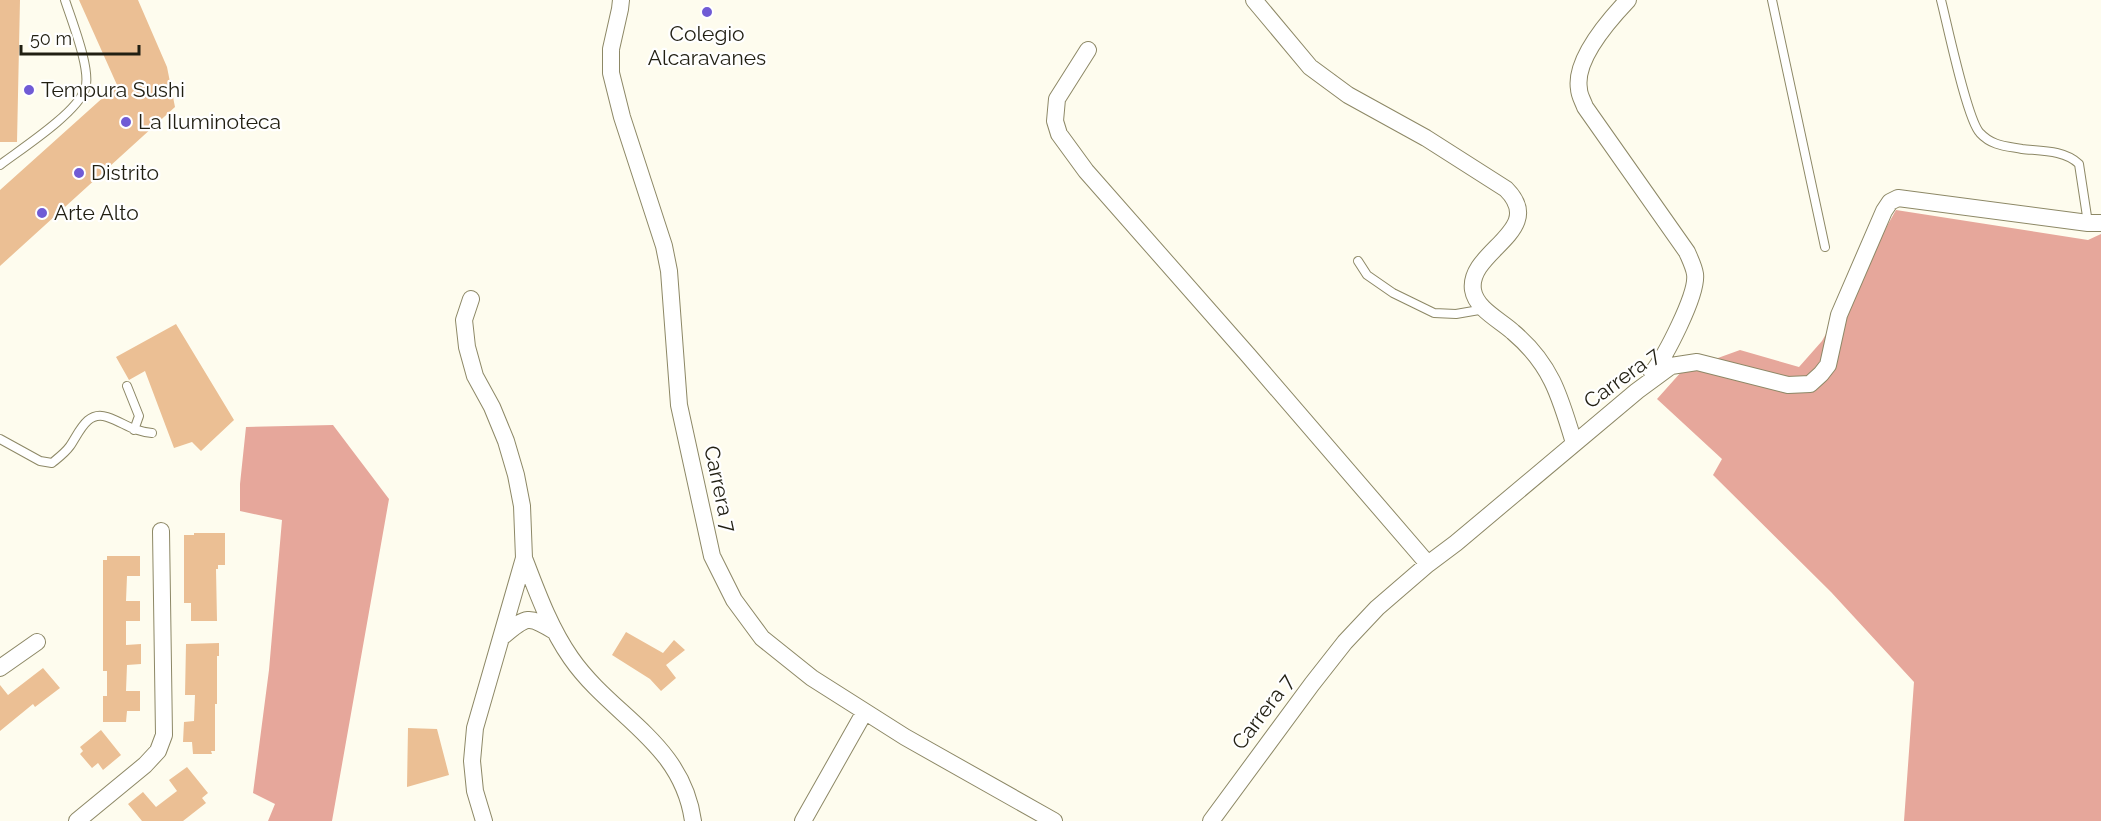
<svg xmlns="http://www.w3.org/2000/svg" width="2101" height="821" font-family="Raleway,sans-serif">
<rect width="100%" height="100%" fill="#fefcee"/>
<path fill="#e6a79b" d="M1896,210L2088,240L2101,234V821H1904L1914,682L1831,592L1713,475L1722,459L1657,399L1682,371L1740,350L1799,367L1822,341Z
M333,425L389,499L332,821H268L275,804L253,793L269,670L282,520L240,511V484L246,427Z"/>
<path fill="#ebbf94" d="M0,0H20L17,142H0Z
M79,0H138L167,67L175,107L0,266V190L117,85Z
M176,324L234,420L201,451L192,442L174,448L145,371L129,380L116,357Z
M194,533H225V565H218V569H216L217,621H191V603H184V535H194Z
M107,556H140V576H127L126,601H140V621H126V645L141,644V664L127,665L126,691H140V711H127L126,722H103V696H107V671H103V560H107Z
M626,632L663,653L674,640L685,650L666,665L676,678L661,691L650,679L612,655Z
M219,643V656H217V704H215V751H211L212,754H193L192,742H183L184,722L194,721L195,695H185L186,644Z
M43,668L60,688L35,707L33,704L0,731V685L8,695Z
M408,728L437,729L449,775L407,787Z
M101,730L121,755L103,770L98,763L92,768L80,754L83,751L80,747Z
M187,767L208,793L202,798L206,803L183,821H142L128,804L143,792L156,807L177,791L169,780Z"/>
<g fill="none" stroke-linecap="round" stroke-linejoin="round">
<defs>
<path id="service" d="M1772,0L1825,247
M1941,0C1947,23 1967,120 1980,133C1992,146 2006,146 2022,149C2041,151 2065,150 2079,164L2088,223
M0,165C21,149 77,113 85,89C92,71 71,19 65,0
M1358,261L1367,275L1393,293L1434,313L1456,314L1485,309
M127,386L139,416L134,430
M0,439L40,461L52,463C58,458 65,453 70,446C79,433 87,410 107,417C125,423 131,431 152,433"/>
<path id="minor" d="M621,0L620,9L611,49V73L622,117L664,246L669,271L679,405L712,556L734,600L762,638L812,678L905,737L1054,821
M1254,0L1310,67L1348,95L1426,138L1506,189C1548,231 1467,251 1473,290C1476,309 1500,320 1513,332C1551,364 1560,396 1574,443
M1628,0C1609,20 1574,60 1579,89C1579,95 1583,101 1585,107L1687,252C1690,259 1694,267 1695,274C1698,294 1665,357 1652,373
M1088,50L1057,99L1055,121L1059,134L1086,171L1248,355L1428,564
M471,299L464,320L467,347L475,376L492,407L506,441L516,475L522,506L524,558L475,728L472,761L475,791L484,821
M524,558C537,592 550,628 571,658C612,717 682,742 693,821
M502,637C526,617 527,614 554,631
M0,668L37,642
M77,821L145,765L158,751L164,735L161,531
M803,821L864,713
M1211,821L1312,684L1345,642L1377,608L1428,564L1456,543L1637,391L1671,366L1697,362L1788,385L1810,384L1821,374L1828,365L1839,315L1884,211L1890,202L1898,198L2088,223H2101"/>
</defs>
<use href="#service" stroke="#8d8866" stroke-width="10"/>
<use href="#minor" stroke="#8d8866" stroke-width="18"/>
<use href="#service" stroke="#fff" stroke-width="8"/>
<use href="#minor" stroke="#fff" stroke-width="16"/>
</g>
<g fill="#705bd5" stroke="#fff" stroke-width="2">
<circle cx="707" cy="12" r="6"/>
<circle cx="29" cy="90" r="6"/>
<circle cx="126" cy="122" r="6"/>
<circle cx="79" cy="173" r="6"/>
<circle cx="42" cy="213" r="6"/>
</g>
<g text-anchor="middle" stroke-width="4.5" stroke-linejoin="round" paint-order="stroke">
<g font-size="21" fill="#211f12" stroke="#fff" text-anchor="start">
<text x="707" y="41" text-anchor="middle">Colegio<tspan x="707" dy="24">Alcaravanes</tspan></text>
<text x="41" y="97">Tempura Sushi</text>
<text x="138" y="129">La Iluminoteca</text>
<text x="91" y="180">Distrito</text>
<text x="54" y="220">Arte Alto</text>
</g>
<g font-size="21" fill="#211f12" stroke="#fff">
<text transform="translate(1622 378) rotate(-36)" y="7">Carrera 7</text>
<text transform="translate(720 489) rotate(78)" y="7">Carrera 7</text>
<text transform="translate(1263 712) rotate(-53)" y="7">Carrera 7</text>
</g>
</g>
<path d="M21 45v9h118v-9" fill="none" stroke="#211f12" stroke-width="3"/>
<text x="30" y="45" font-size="18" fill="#211f12" stroke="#ffffff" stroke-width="4.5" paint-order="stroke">50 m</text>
</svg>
